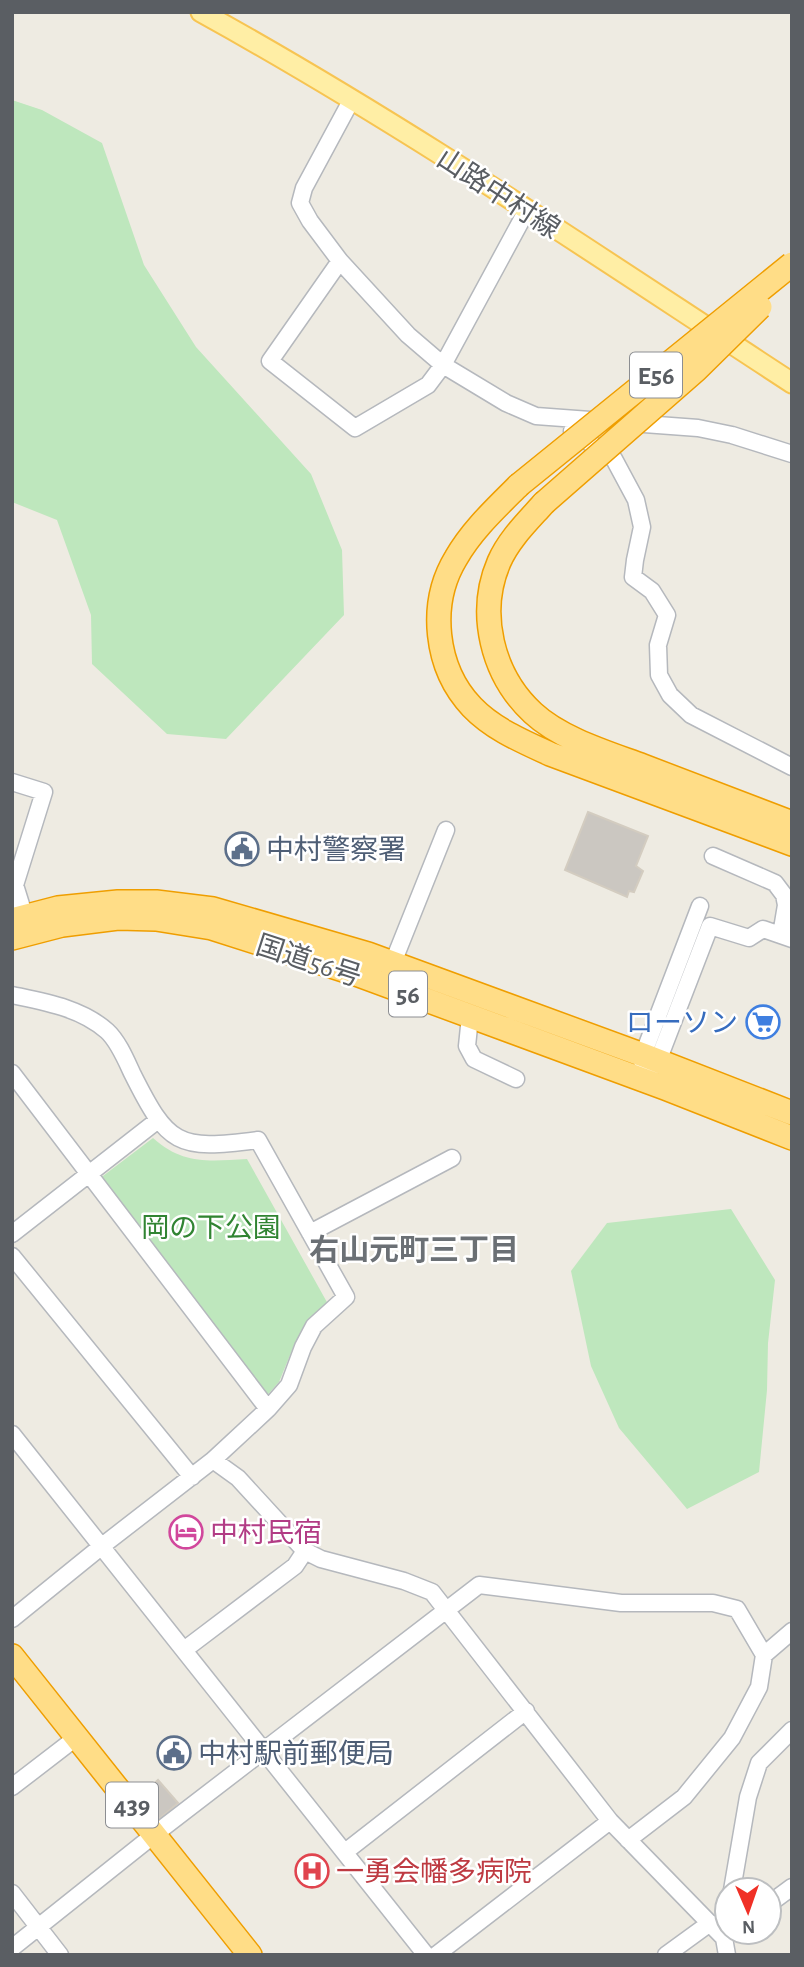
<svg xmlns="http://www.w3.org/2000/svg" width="804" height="1967" font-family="'Alegreya Sans','Noto Sans JP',sans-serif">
<rect width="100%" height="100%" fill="#eeebe2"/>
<path fill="#bee7bd" d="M12,100L42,110L102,143L144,265L196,347L311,474L342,550L344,615L226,739L167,734L92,664L91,615L57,520L12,502Z
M153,1138C183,1165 209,1161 247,1159L328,1304L307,1322L295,1343L279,1382L263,1400L95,1182Z
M731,1209L775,1280L768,1343L767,1390L759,1472L687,1509L619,1428L591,1366L571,1271L607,1223Z"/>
<path fill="#cbc7c1" stroke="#d3ccc0" stroke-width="2" d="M588,812L648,836L636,866L643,871L634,892L629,891L627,897L565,870Z
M158,1780L178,1803L159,1819L140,1796Z"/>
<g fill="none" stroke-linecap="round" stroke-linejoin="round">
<defs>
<path id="minor" d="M352,99L304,188L300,203L310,221L340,261L408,335L443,365L506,403L536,416L698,428L732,435L792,454
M340,261L270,361L355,428L428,385L443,365L527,210
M572,431L614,459L636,500L642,527L635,560L633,577L652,591L667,615L658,645L659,675L670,695L691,715L792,767
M12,782L44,792L15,885L28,927
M713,856L775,883L784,895L786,905L781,935
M700,906L643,1055L642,1080L658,1061L710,926L749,938L763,929L792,939
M390,970L446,830
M12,995C45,1002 81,1008 107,1031C118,1041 126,1060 132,1073C168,1145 177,1151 258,1140L346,1297L314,1326L303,1347L289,1385L268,1409L213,1460L102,1546L12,1619
M470,1017L467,1046L474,1059L516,1079
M12,1073L268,1409
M310,1233L452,1158
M12,1234L158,1120
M12,1256L192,1477
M12,1434L426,1955
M213,1460L238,1478L305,1551L321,1559L404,1581L432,1592L610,1821L724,1938
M184,1650L295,1566L305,1551
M12,1787L77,1737
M628,1840L684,1797L732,1738L759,1687L764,1655L792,1631
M345,1852L526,1711
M732,1890L748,1797L759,1763L792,1730
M12,1893L60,1955
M769,1904L792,1887
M12,1948L155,1834L479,1585L621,1603H713L737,1609L764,1655
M436,1955L610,1821
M666,1955L710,1923
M727,1955L724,1938L727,1921"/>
<path id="major" d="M201,12C404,124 597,256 792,383"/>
<path id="highway" d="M519,485C496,508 472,530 456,558C428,604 435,668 472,707C493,729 522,741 550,754L792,844
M544,503C528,521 509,539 499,562C477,613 492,675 533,713C561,739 608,753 643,766C692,785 742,804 792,823
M12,920L58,908L118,902H156L213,909L368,954L643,1055L792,1113
M12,938L62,925L118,918L156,919L212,928L356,974L665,1088L792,1138
M12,1656L250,1955"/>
</defs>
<use href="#minor" stroke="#b5b8bd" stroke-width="19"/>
<use href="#major" stroke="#f7c452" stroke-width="23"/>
<use href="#highway" stroke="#ef9e00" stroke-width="26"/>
<use href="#minor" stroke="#fff" stroke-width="16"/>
<use href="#major" stroke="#ffeea5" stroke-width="19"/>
<use href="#highway" stroke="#ffdd87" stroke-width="23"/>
<defs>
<path id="highway-bridge" d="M519,485L792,264
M544,503L696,370L760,307"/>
</defs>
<use href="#highway-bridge" stroke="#ef9e00" stroke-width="26" stroke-linecap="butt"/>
<use href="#highway-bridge" stroke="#ffdd87" stroke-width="23"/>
</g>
<defs>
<symbol id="civic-ring" viewBox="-11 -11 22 22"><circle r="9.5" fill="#fff" stroke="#5c6f8a" stroke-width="1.5"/><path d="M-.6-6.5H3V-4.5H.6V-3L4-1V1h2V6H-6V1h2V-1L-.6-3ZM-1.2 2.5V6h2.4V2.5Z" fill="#5c6f8a"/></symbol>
<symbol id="supermarket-ring" viewBox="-11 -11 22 22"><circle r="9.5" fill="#fff" stroke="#3f7fe0" stroke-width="1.5"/><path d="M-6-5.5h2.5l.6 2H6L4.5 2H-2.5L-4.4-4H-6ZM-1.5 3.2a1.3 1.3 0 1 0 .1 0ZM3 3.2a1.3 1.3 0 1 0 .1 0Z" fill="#3f7fe0"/></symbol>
<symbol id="hotel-ring" viewBox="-11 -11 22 22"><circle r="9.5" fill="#fff" stroke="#d1479c" stroke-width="1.5"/><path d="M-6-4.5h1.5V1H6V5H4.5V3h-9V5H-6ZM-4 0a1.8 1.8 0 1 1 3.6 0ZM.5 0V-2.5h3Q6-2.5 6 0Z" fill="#d1479c"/></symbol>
<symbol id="hospital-ring" viewBox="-11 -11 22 22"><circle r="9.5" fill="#fff" stroke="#e0444e" stroke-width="1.5"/><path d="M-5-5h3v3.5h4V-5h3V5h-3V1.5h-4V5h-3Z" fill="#e0444e"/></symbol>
</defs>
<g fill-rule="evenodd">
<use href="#civic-ring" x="223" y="830" width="38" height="38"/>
<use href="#supermarket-ring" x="744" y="1003" width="38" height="38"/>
<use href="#hotel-ring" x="167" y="1513" width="38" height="38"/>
<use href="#civic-ring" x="155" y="1734" width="38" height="38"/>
<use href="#hospital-ring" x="293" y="1852" width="38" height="38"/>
</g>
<g text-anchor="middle" stroke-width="5" stroke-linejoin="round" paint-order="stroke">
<g fill="#fff" stroke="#8c8e92" stroke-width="2">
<rect x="630" y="352.5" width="52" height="45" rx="5"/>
<rect x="389" y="971.5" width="38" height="45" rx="5"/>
<rect x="106" y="1782.5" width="52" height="45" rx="5"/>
</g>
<g font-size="26" font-weight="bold" fill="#5a5e63">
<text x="656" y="384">E56</text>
<text x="408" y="1003">56</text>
<text x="132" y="1814">439</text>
</g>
<g font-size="28" fill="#5a5e63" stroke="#fff">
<text transform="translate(499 193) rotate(33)" y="10">山路中村線</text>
<text transform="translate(309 960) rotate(18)" y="10">国道56号</text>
</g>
<g font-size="28" fill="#4e5e75" stroke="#fff" text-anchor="start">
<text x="266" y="859">中村警察署</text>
<text x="198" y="1763">中村駅前郵便局</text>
</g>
<g font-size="28" fill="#366cbe" stroke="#fff" text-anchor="end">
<text x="738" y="1032">ローソン</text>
</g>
<g font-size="28" fill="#308432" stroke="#fff">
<text x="211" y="1237">岡の下公園</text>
</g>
<g font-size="28" fill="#b23c85" stroke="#fff" text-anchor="start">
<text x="210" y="1542">中村民宿</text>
</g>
<g font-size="28" fill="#be3a42" stroke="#fff" text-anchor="start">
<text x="336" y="1881">一勇会幡多病院</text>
</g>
<g font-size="30" font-weight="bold" fill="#6b7075" stroke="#fff">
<text x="414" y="1260">右山元町三丁目</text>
</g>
</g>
<rect width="804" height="1967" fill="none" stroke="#5a5e63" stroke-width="28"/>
<g transform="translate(748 1911) rotate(178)"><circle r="33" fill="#ffffff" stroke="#bdbfc1" stroke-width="2"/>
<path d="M0-5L12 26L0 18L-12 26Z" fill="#f03026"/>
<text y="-10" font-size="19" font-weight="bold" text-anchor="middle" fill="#5a5e63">N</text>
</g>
</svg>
